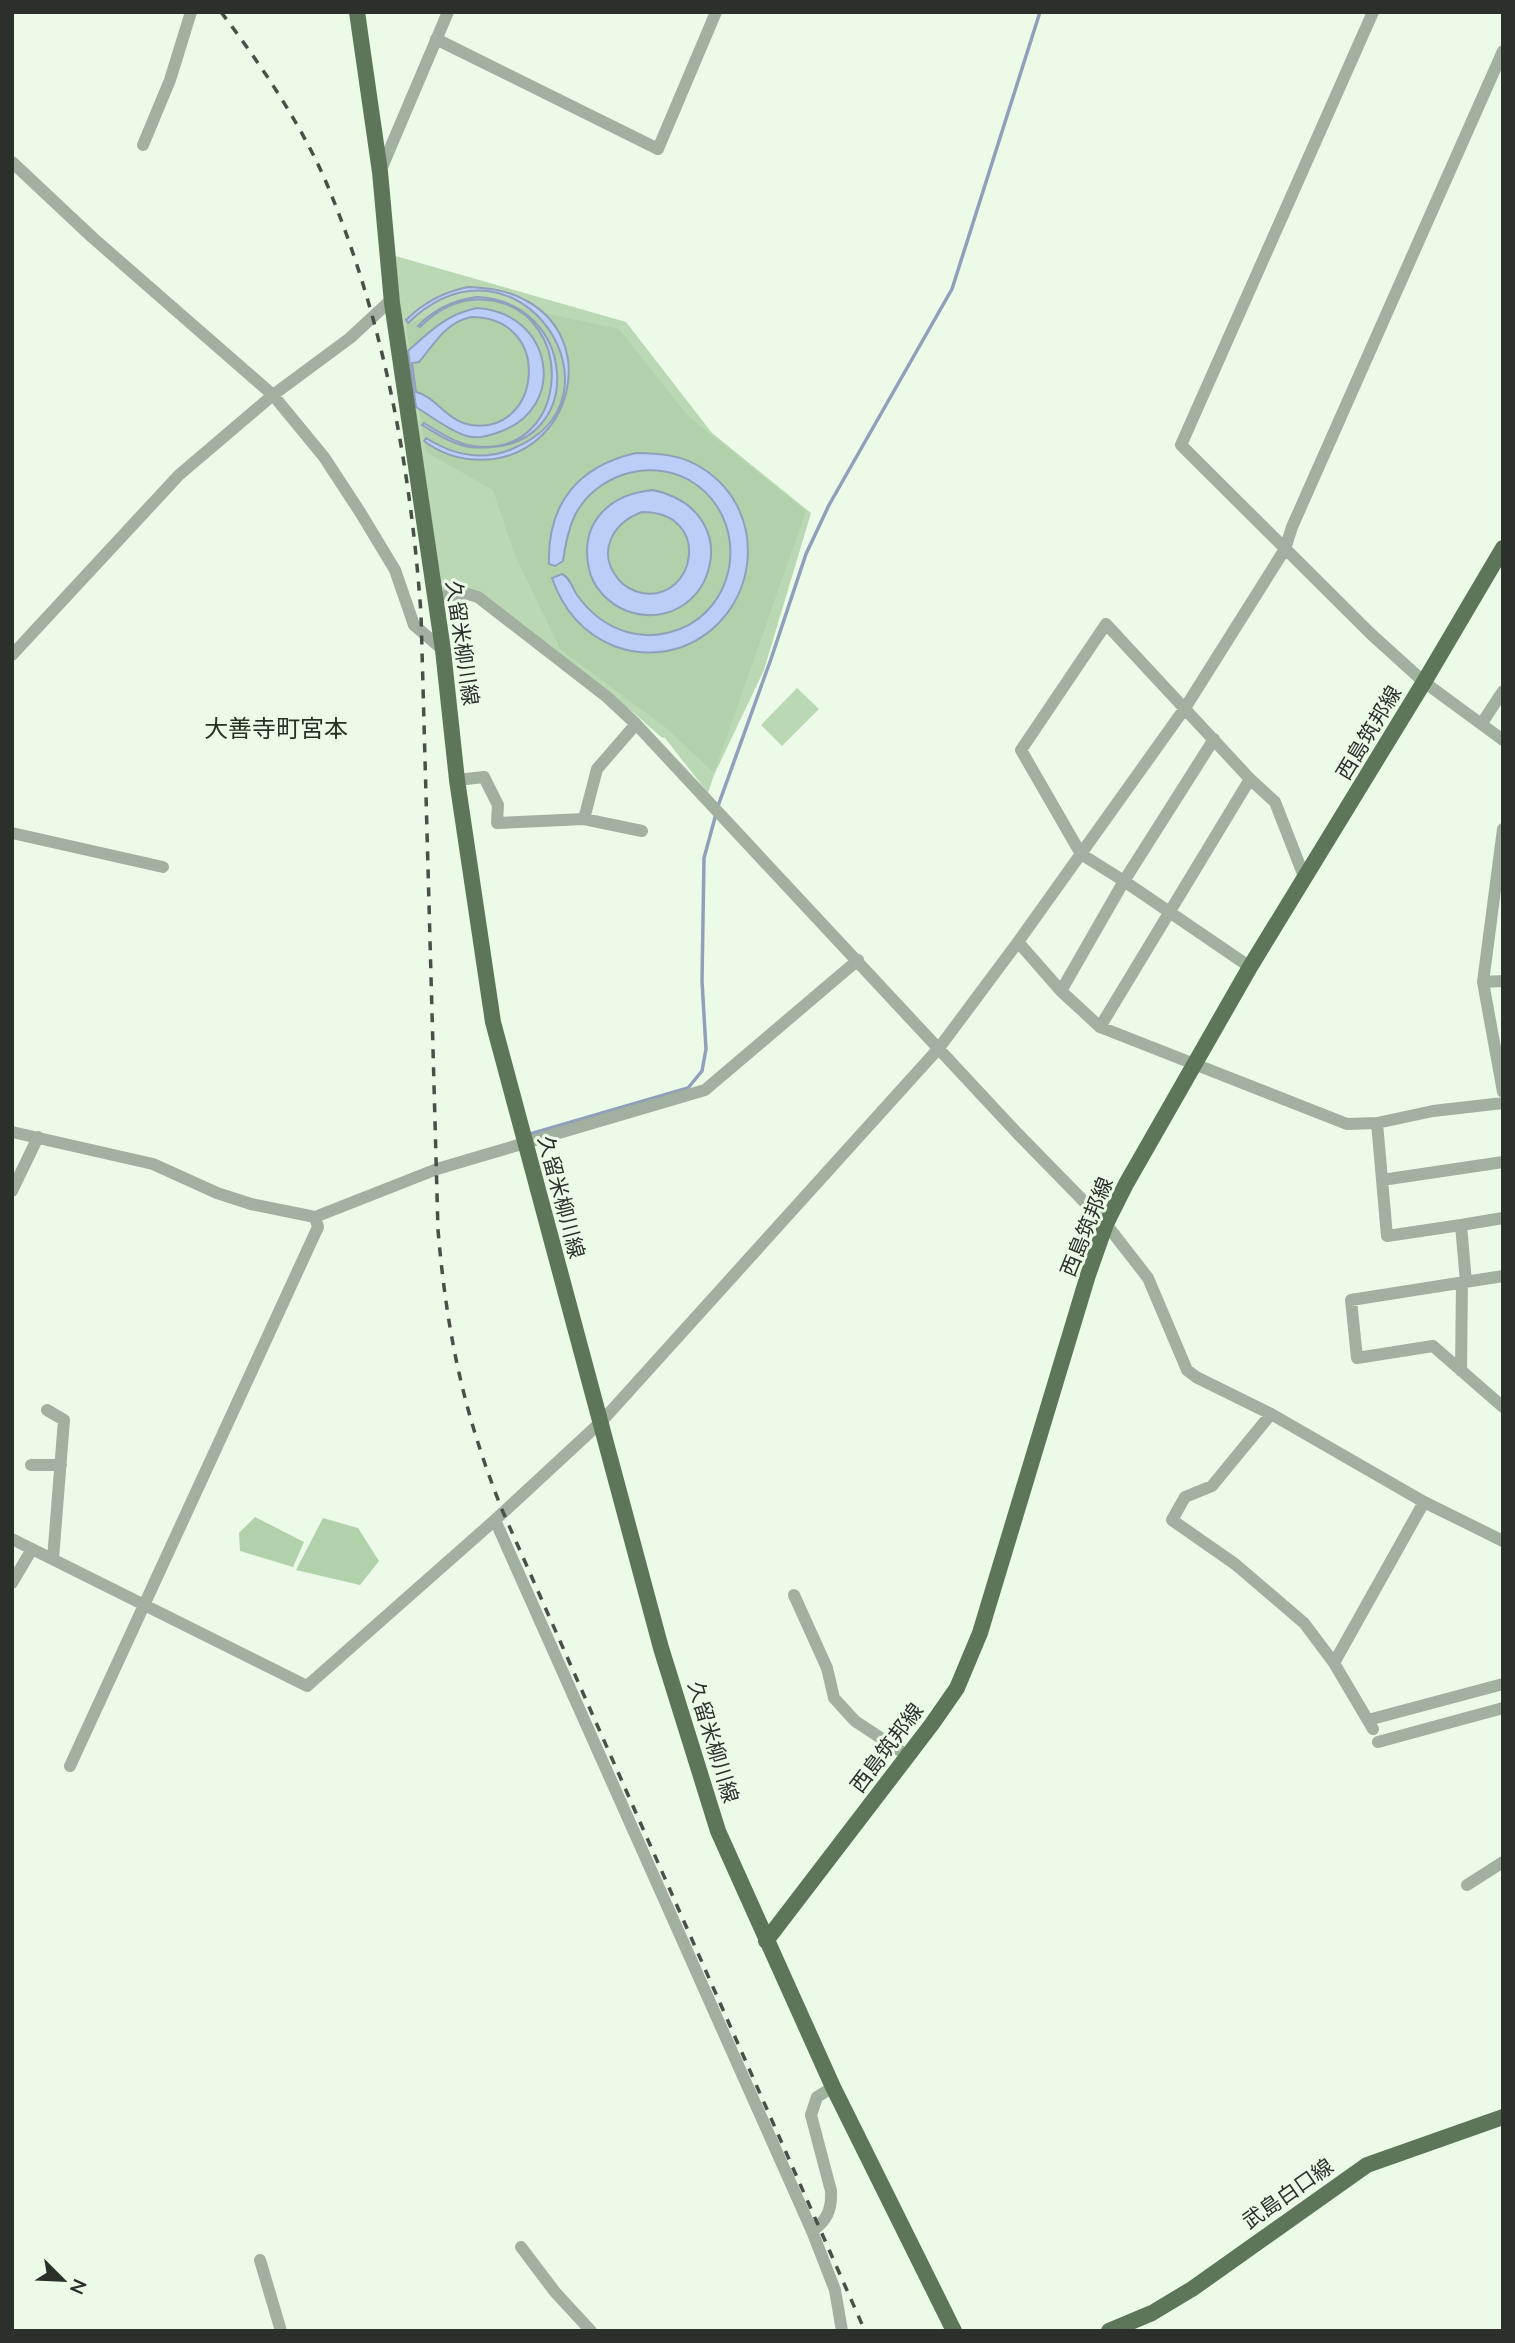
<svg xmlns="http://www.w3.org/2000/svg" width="1515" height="2343" font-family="'Nunito Sans','Noto Sans JP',sans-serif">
<rect width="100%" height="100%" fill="#ebfbe8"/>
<path fill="#bad8b4" d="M392,255L626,322L712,433L811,513L764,670L714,775L708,793L665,738L661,737L634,713L465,590L439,591Z
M797,688L819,709L782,746L761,725Z"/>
<path fill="#b1d1ab" d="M470,297L619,329L688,416L806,511L714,773L665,727L560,649L514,553L493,490L426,452L406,325Z
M255,1517L304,1542L293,1567L240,1551L239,1533Z
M323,1518L358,1528L379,1561L360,1585L296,1570Z"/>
<path fill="#bbcef8" stroke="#909fba" stroke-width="2" fill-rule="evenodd" d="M468,287C488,288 507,290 525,300C598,338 574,447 494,459C469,462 444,456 424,441L426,438C453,455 481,462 512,449C636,400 518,217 408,323L406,320C424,302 443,292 468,287Z
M477,297C576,302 586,440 492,447C481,448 471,448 461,445C447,441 434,432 422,425L424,423C437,431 452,441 467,445C570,466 582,310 487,300C461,297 438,309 420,327L418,326C434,309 454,300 477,297Z
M477,308C553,313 569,408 499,432C488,436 478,439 467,436C449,431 431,416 416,407L408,351C430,331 447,314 477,308ZM471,317C555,317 541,436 471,425C447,421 435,396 416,392L412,363L419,362C435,343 445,323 471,317Z
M636,453C659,453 682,455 702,468C773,513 758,618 682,647C660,655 635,654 614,646C582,633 563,610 552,578L562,574C570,578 572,587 577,595C590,613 606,626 627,632C654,640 686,632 706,612C744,574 737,507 689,480C648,458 596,475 575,515C568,530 565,546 563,561L555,566L549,564C547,504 578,466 636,453Z
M653,490C753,512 710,639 627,611C609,604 593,588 589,569C579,523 609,494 653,490ZM642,512C713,512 696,602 642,593C633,591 625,587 619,580C596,553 612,523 642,512Z"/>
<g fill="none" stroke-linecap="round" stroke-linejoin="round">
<path stroke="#909fba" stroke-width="3.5" d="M718,806L771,659L806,554L829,505L952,289L1040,12
M530,1134L688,1088L702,1071L706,1049L702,981L704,858L716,814"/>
<path stroke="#a2b0a0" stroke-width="12" d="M1373,12L1181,445L1371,634L1424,682L1503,740
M436,39L658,149L716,12
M143,145L170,80L191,12
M12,162L93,238L273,395L324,457L360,512L395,570L414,625L443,650
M380,172L448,12
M434,598L464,593L478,597L607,697L636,724L1018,1134L1106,1224L1148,1278L1187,1370L1196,1377L1271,1414L1424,1502L1503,1541
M12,655L179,475L273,395L350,338L390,301L392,303
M1482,723L1503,691
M457,780L484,777L498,805L497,823L584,819L642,831
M584,819L597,769L636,724
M1503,829L1483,982L1503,1092
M12,833L163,867
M1018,942L1061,991L1100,1027L1347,1124L1377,1123L1433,1111L1503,1103
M1250,967L1124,881L1081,854L1021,750L1106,624L1250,779L1275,802L1305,879
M1483,982L1503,981
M1061,991L1124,881L1214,739
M1100,1027L1250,779
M1377,1123L1387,1236L1461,1225L1466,1282
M12,1132L153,1164L217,1193L251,1204L315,1217L437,1169L705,1090L858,960
M1382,1180L1503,1162
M12,1191L38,1137
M1461,1225L1503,1218
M1503,1276L1351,1300L1357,1358L1433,1346L1503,1407
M1461,1371L1462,1283
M47,1410L64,1420L53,1559
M1271,1414L1212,1486L1185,1497L1172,1520L1235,1564L1304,1623L1334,1663L1373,1729
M31,1465H61
M495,1520L812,2231L835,2290L842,2331
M12,1539L307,1686L495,1520L602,1421L939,1048L1018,942L1185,708L1285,549L1292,527L1503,51
M12,1583L32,1549
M794,1595L827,1668L834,1698L855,1721L908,1756
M1334,1663L1424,1502
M1368,1720L1503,1684
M1378,1742L1503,1708
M70,1766L318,1227L315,1217
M1467,1885L1503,1862
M812,2231C827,2221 832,2209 831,2191L811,2115L817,2097L833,2087
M521,2247L555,2292L591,2331
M260,2260L281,2331"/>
<path stroke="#5d7659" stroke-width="16" d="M357,12L380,172L392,303L443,650L457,780L493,1022L661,1648L718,1831L833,2087L954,2331
M766,1941L932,1724L957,1688L980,1633L1088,1275L1106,1224L1126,1184L1250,967L1424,682L1503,548
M1109,2331L1152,2313L1192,2289L1367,2165L1503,2117"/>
<path stroke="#485047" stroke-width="3.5" stroke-dasharray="9 9" stroke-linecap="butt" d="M221,12C262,66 306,131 331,194C385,327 411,471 421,614L438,1230C447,1335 464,1415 503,1512L865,2331"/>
</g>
<g text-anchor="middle" stroke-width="6" stroke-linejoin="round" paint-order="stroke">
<g font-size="21" fill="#2b312a" stroke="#ebfbe8">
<text transform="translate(462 643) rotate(82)" y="7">久留米柳川線</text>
<text transform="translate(1369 733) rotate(-59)" y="7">西島筑邦線</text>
<text transform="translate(561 1197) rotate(75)" y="7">久留米柳川線</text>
<text transform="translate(1087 1227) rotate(-68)" y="7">西島筑邦線</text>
<text transform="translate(713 1742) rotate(73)" y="7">久留米柳川線</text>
<text transform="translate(887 1748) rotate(-53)" y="7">西島筑邦線</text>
<text transform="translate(1288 2194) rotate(-35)" y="7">武島白口線</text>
</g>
<g font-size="24" fill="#253223" stroke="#ebfbe8">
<text x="276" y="737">大善寺町宮本</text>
</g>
</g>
<rect width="1515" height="2343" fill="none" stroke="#2b312a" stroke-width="28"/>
<g transform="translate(63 2280) rotate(114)" stroke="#ebfbe8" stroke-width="5" paint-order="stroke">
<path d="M0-5L12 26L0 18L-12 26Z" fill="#2b312a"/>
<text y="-10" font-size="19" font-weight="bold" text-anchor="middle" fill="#2b312a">N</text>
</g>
</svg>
